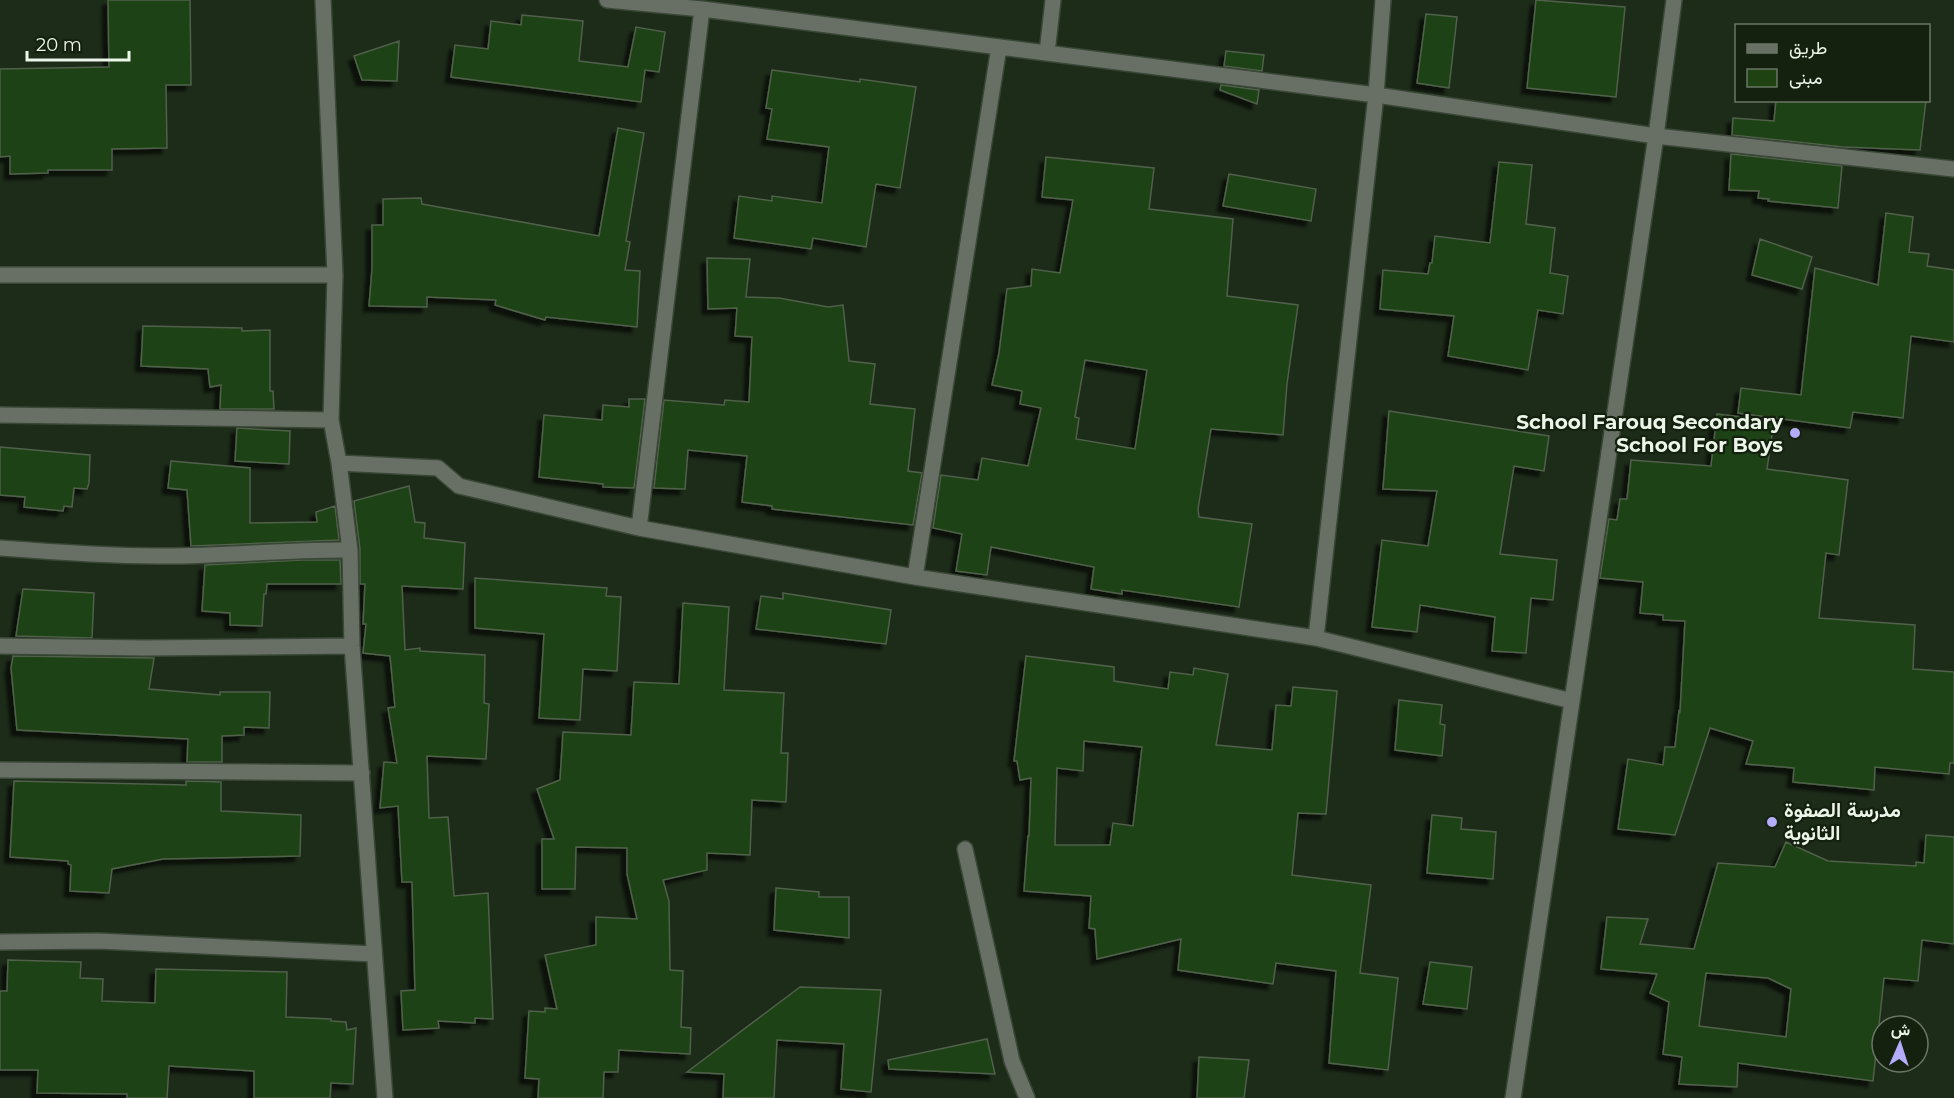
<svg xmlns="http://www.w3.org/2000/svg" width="1954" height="1098" font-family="Montserrat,Vazirmatn,sans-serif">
<defs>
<filter id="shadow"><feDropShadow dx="-5.5" dy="5.5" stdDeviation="1.5" flood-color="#0009"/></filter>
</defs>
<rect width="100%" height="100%" fill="#1d2b19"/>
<path fill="#1e4212" stroke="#50604c" stroke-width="1.5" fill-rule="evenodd" filter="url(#shadow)" d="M108,0H190L191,85H166L167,148L112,149V170H48V173L10,174V156L0,157V69L109,67Z
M1536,0L1625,7L1616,97L1527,88Z
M1426,14L1457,17L1449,88L1417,83Z
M522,15L583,21L579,61L628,67L636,27L665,32L659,72L645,70L641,102L451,77L455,45L488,49L491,21L521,25Z
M399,41L397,81L362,80L354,56Z
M1226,51L1264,55L1262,71L1224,66Z
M772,70L860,82V79L916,87L900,188L876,184L866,247L813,238L811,249L734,238L739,196L772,201V196L822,203L829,147L767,139L772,109L766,108Z
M1221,85L1259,90L1257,104L1220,90Z
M1776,100H1926L1920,150L1843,147L1732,135L1733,118L1774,121Z
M618,128L644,133L626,241L630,242L625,270L640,271L637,327L546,317L545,320L495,305L496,300L427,297V307L369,306L372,269V225H383V199L421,198L422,204L599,236Z
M1731,154L1842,166L1838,208L1768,201L1769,199L1758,198L1759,191L1729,190Z
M1046,157L1154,168L1149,209L1233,219L1227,296L1298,305L1287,384L1283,435L1211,429L1198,509L1199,517L1252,524L1239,607L1122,590V594L1091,589L1094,567L991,547L987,575L956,571L962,534L933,528L941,475L978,480L982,458L1028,466L1041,408L1020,404L1022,391L992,385L999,353L1007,289L1031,286L1032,269L1060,273L1073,200L1042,197ZM1085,360L1147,370L1135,449L1076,439L1079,418L1075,417Z
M1499,162L1532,165L1526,224L1555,228L1550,273L1568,276L1563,314L1538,310L1528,370L1448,356L1454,316L1380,309L1383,270L1428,274L1430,263H1432L1435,236L1490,243Z
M1229,174L1316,189L1311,221L1223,206Z
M1886,213L1913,217L1909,252L1929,254L1927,266L1954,270V342L1911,336L1903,418L1853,412L1850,428L1738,413L1741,388L1801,395L1815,268L1878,285Z
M1760,239L1812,257L1802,289L1752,275Z
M707,258L750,259L746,297L779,298L828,307L843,305L849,361L875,364L870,404L915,409L908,471L922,473L913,525L772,509V506L742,502L747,456L688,450L685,489L654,488L664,400L724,405L725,400L749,402L752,337L735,336L737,308L708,309Z
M143,326L242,328V331L270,330V391H273L274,409H220L221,385L210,387L208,369L141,366Z
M629,399H645L634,488L603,487V484L539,477L544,415L602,420L603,405L629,407Z
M1389,411L1549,436L1544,471L1514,466L1500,554L1557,560L1553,600L1531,598L1526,653L1492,651L1495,617L1420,605L1417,632L1372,627L1382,540L1428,546L1437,491L1383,489Z
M1717,414L1774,421L1767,469L1848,480L1839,555L1826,553L1819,618L1915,625L1913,669L1954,672V763H1950L1949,774L1875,767L1874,790L1793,782L1794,768L1746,764L1753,741L1710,728L1675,835L1618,829L1628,759L1663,765L1665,747H1675L1679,711L1680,712L1685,621L1663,620V615L1640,613L1643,582L1600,578L1609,519L1617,520L1620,499H1627L1631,460L1711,466Z
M237,428L290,431L289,464L235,461Z
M0,447L90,455L89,483L87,489L74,488L72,507L64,506L63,511L24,507L25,497L0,495Z
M171,461L250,468V523L317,522L316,512L335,506L339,540L191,546L187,490L168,488Z
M409,486L415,522L425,523L424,538L465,543L463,589L402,586L405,650L420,648V651L485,655L484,703L489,704L486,759L427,756L429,818L448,817L454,896L488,893L493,1019L475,1018V1023L438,1021L439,1028L403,1030L401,991L415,990L412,882H402L398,806L380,808L384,762L397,763L388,708L395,707L390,656L363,653L366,624H363L365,584H360V549L354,501Z
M302,560H340L341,584H267L266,594H264L262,626L230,625V613L202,611L205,565Z
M475,578L607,588L606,596L621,597L617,671L583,669L580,720L539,718L544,634L475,628Z
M23,589L94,593L92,638L16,636Z
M783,593L891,610L886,644L756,629L761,596L783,599Z
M683,603L729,607L724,690L784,693L781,753H788L786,802L752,800L750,855L707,853V870L663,880L669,901L670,970L683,971L681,1027L691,1028L690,1054L619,1050L618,1072H604L603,1098H538L539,1079L525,1078L529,1011L545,1012V1008L557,1009L545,955L596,945V917L637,919L627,874V848L576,847L575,889H542V839H554L537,789L560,780L563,732L631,735L634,682L679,684Z
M13,656L154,658L149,689L220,695V692H270L269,728L244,727V735L222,736V762H187L188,739L17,730L11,668Z
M1026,656L1114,667V681L1168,689L1170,672L1193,675L1194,668L1228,674L1216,745L1272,750L1276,705L1291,706L1293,687L1337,691L1326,814L1298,813L1292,875L1371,885L1360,973L1398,978L1388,1070L1329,1063L1336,971L1276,963L1273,984L1178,970L1181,939L1097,959L1095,929L1089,928L1091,896L1024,891L1028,836H1029L1031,778L1020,780L1017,761H1014ZM1084,741L1142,747L1133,826L1113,823L1110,845H1055L1057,768L1083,771Z
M1399,700L1442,705L1440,724L1445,725L1442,756L1395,750Z
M14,781L186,785V781L221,782V811L301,815L300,856L163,859L112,869L109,893L70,891L71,865L68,864V861L10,857Z
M1432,815L1462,818L1461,829L1496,832L1493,879L1427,873Z
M1926,835L1954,837V944L1922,940L1918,981L1884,978L1873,1081L1738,1063L1737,1087L1679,1084L1682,1057L1663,1054L1669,1002L1650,993L1657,974L1601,969L1607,917L1648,919L1640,944L1694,949L1718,863L1775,867L1786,842L1828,861L1916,866V862L1924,863ZM1706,973L1768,978L1791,989L1786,1037L1699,1026Z
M776,888L819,892V897H849V938L774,930Z
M8,960L81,962L80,978L103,979L102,1001L155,1003L156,969L287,972L286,1017L331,1019V1021L346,1022L347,1030L356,1028L353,1084L331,1083L330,1098H254V1071L169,1066L167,1098H127V1094L37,1093L38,1070H0V991H7Z
M1430,962L1472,967L1467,1009L1423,1004Z
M800,987L881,990L871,1092L841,1089L844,1044L777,1040L774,1098H723L724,1074L687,1072Z
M987,1039L995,1074L889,1069L888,1060Z
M1199,1057L1249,1060L1244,1098H1197Z"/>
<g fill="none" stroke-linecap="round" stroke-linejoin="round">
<defs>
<path id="minor" d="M323,0L335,275L331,420L339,463L350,550L352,646L385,1098
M607,0L702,9L1376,95L1656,136L1954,169
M1047,53L1053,0
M0,275H335
M0,415L331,420
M339,463L438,468L459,486L639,528L915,577L1316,638L1572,701
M639,528L702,9
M0,548C52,552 104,556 156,556C221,557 285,549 350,550
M915,577L999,47
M1316,638L1376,95L1383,0
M0,646L144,648L352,646
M0,770L362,773
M965,849L1012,1061L1027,1098
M0,942L98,941L374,954
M1513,1098L1656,136L1674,0"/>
</defs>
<use href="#minor" stroke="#3a4736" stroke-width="18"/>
<use href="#minor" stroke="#687066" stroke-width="15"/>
</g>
<g fill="#b4acf9" stroke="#14210f" stroke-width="2">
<circle cx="1795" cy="433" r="6"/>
<circle cx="1772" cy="822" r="6"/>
</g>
<g text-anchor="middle" stroke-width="4.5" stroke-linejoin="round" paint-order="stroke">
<g font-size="20" font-weight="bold" fill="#ecf5e9" stroke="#14210f" text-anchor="end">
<text x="1783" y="429">School Farouq Secondary<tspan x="1783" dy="23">School For Boys</tspan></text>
<text x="1784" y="817" text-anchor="start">مدرسة الصفوة<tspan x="1784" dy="23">الثانوية</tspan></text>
</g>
</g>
<rect x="1735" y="24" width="195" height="78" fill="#14210f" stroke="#6a7666" stroke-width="1.5"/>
<rect x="1747" y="44" width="30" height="9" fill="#687066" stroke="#6a7666" stroke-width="1.5"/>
<text x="1789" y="54" font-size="18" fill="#ecf5e9">طريق</text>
<rect x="1747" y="69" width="30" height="18" fill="#1e4212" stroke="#6a7666" stroke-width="1.5"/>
<text x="1789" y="84" font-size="18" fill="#ecf5e9">مبنى</text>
<g transform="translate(1900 1044) rotate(3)"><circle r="28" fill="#14210f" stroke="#6a7666" stroke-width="1.5"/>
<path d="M0-4.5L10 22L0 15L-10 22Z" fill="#b4acf9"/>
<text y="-9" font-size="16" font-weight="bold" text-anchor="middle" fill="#ecf5e9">ش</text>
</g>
<path d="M27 51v9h102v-9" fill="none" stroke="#ecf5e9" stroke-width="3"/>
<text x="36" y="51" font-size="18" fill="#ecf5e9" stroke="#14210f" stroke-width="4.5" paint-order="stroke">20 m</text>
</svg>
